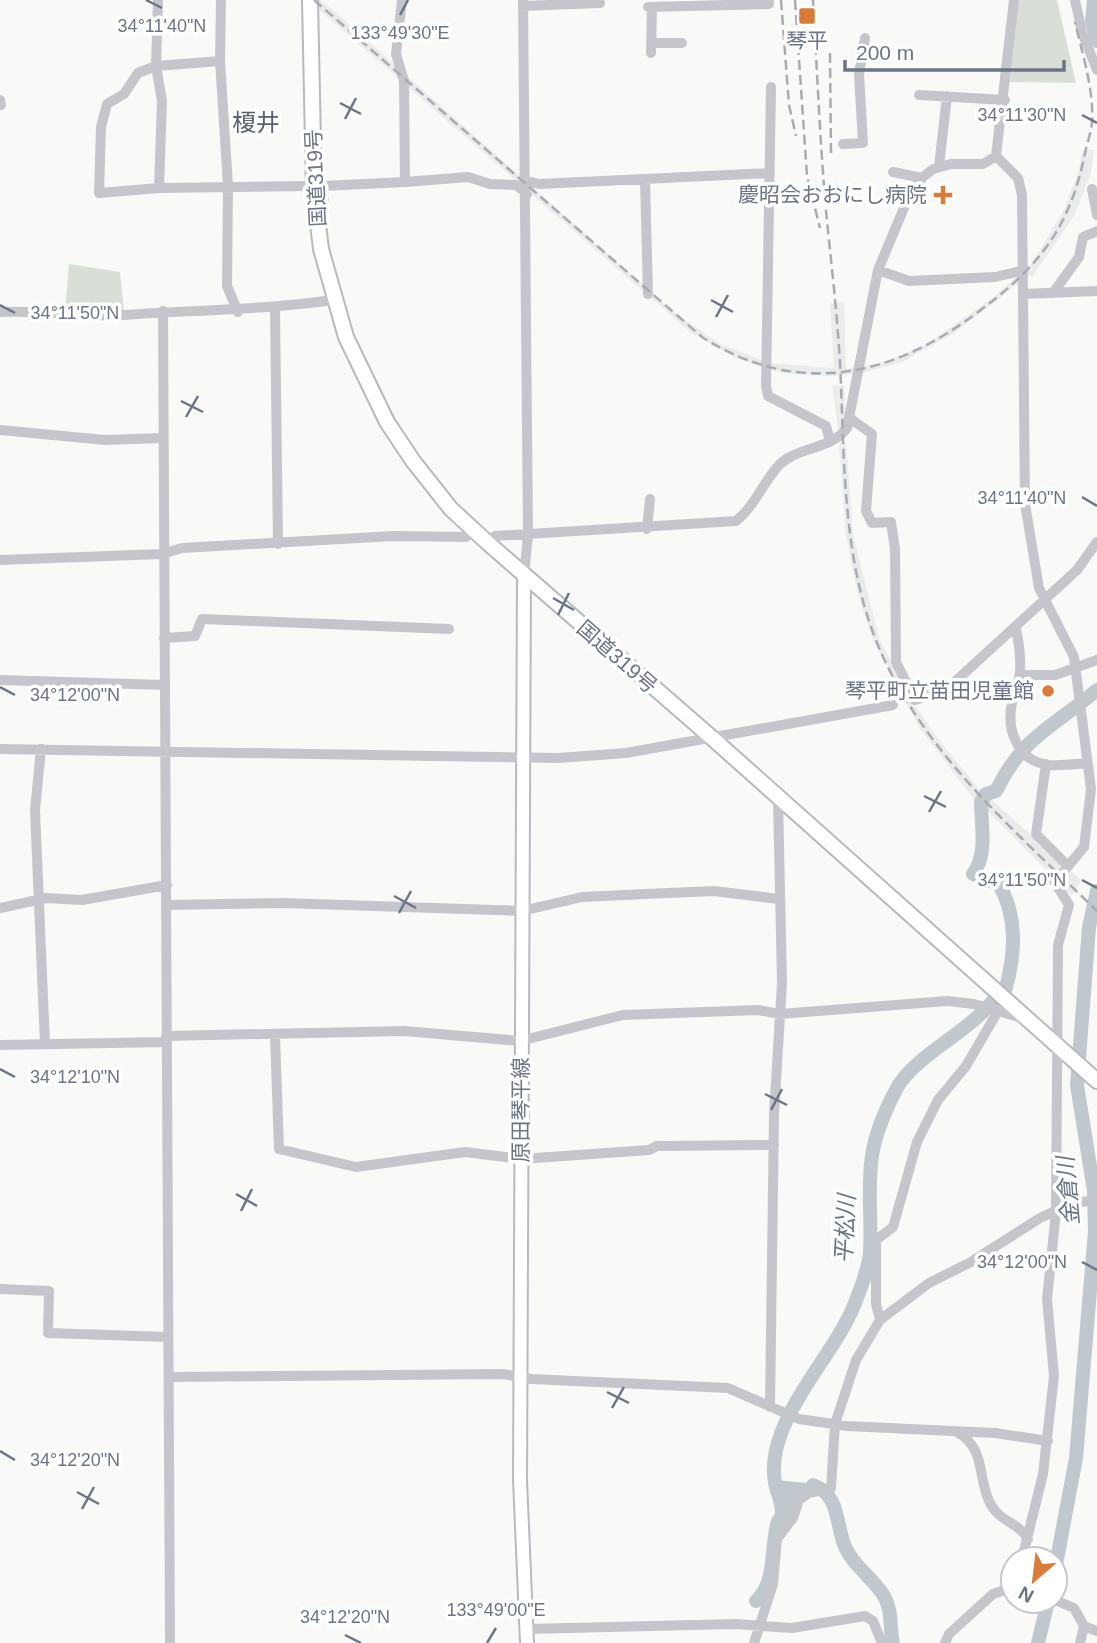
<svg xmlns="http://www.w3.org/2000/svg" width="1097" height="1643" font-family="Helvetica,'Noto Sans JP',sans-serif">
<rect width="100%" height="100%" fill="#f9faf8"/>
<path fill="#eaebeb" d="M308,0H320L334,11L671,310L720,344L769,363L834,368L830,303L844,302L846,369L884,362L924,346L991,299L1032,263L1064,210L1079,170L1082,150H1094L1091,173L1074,216L1032,277L1029,275L953,334L902,362L859,374L831,376L783,373L735,358L689,331Z
M844,385L846,426L839,434L832,386Z
M846,442L853,535L879,638L912,701L945,748L983,793L976,802L921,730L873,640L857,591L846,536L839,444Z
M989,797L1081,880L1072,896L982,805Z"/>
<path fill="#d9dfd7" d="M1018,0H1057L1076,83L1010,82Z
M69,264L120,272L124,311L65,310Z"/>
<path fill="#c0c7cd" d="M777,1480L826,1485L814,1489L773,1537L775,1510L769,1482Z"/>
<g fill="none" stroke-linecap="round" stroke-linejoin="round">
<path stroke="#c0c7cd" stroke-width="14" d="M1094,0L1092,21L1097,41
M1006,988C1015,953 1018,918 999,884L973,874C988,854 981,825 981,802L986,794L996,791C1023,736 1053,727 1097,690
M813,1485C839,1494 836,1523 844,1544C851,1564 873,1578 884,1596C893,1611 889,1628 893,1643
M780,1499C751,1433 832,1363 855,1303C861,1287 869,1269 870,1252C872,1220 867,1188 872,1156C875,1134 887,1106 898,1086C916,1056 968,1032 993,1001
M1055,1570L1076,1458L1095,1231L1094,1191L1077,1085L1089,927L1097,891
M756,1601C777,1583 770,1547 778,1521
M1038,1643L1048,1601"/>
<defs>
<path id="major" d="M524,576L520,1480L527,1643"/>
<path id="highway" d="M310,0L314,191L321,249L346,337L387,422L413,461L451,509L489,544L711,737L1097,1081"/>
</defs>
<use href="#major" stroke="#b7babf" stroke-width="16"/>
<use href="#highway" stroke="#b7b9be" stroke-width="18"/>
<path stroke="#c4c6cb" stroke-width="10" d="M158,0L156,66L162,101L159,188
M221,0L220,61L228,186L227,286L238,312
M402,0L396,54L404,81L405,182L468,177L490,184L516,185L527,194
M523,0L528,535L524,576
M1075,0L1082,32L1097,70
M523,6L600,3
M648,7L769,4V0
M651,43H682
M651,53L652,7
M220,61L156,66L138,73L124,94L107,104L101,127L99,193L159,188L309,186
M771,87L766,386L768,396L826,426L830,441
M919,95L1005,100
M0,100L1,105
M843,144L863,143L859,74L865,38
M996,156L1014,0
M939,166L947,96
M893,172L922,178
M645,179L648,294
M527,181L539,184L770,173
M1092,189L1097,215
M316,217L324,213L323,186L405,182
M878,270L909,281L995,277L1021,271
M1053,293L1079,257L1083,237L1097,231
M1023,294L1097,291
M275,309L278,544
M163,311L170,1643
M0,312C41,310 83,317 124,315C194,310 263,310 333,300
M851,419L872,434L866,511L872,523L891,522L895,549L896,662L915,700L947,689L1077,570L1097,542
M0,430L105,440L163,438
M647,529L650,499
M489,544L495,536L736,521C755,506 763,482 780,464C798,447 832,449 847,428L878,270L909,196L922,178L933,169L951,164H983L996,156L1018,178L1022,195L1025,504L1039,588L1074,657L1091,789L1084,847L1064,871
M0,560L162,554L182,548L393,536L466,537L474,531
M1016,629C1019,643 1021,657 1020,672C1019,683 1014,693 1012,703C1006,731 1018,761 1049,765C1061,766 1075,764 1087,763
M164,638L195,636L202,619L449,629
M1020,675H1055L1097,660
M0,680L165,685
M0,749L558,758L626,753L893,705
M41,749L35,810L45,1044
M1046,764L1036,834L1068,866
M167,905L283,903L522,911L582,897L668,893L714,891L779,899
M0,908L46,898L82,900L167,885
M166,1036L404,1031L520,1041L623,1015L758,1010L780,1014L947,1001L974,1004L1026,1019
M275,1036L279,1149L356,1167L465,1152L521,1159L649,1150L657,1146L774,1145
M0,1045L167,1042
M0,1289L49,1291L48,1333L168,1337
M880,1320L876,1304V1240L893,1227L917,1142L938,1100L966,1066L998,1011
M169,1377L503,1374L531,1379L728,1388L799,1419L847,1426L995,1433L1048,1441
M770,1407L774,1114L782,983L778,798
M957,1432C986,1449 977,1474 989,1501C998,1522 1019,1522 1028,1539
M1022,1559L1043,1474L1054,1376L1047,1299L1056,1212L1058,945L1069,905L1054,881L1058,877
M1055,1600L1074,1608L1084,1626L1097,1631
M527,1629L735,1624L792,1628L865,1616L873,1621L882,1643
M754,1643L773,1584L777,1539L793,1518L799,1500L809,1493L831,1488L835,1424L856,1360L880,1320L929,1283L971,1262L1040,1218L1072,1203L1097,1200
M945,1643L949,1634L993,1594L1013,1587
M1080,1643L1084,1626"/>
<use href="#major" stroke="#fff" stroke-width="12"/>
<use href="#highway" stroke="#fff" stroke-width="14"/>
<path stroke="#a7abb2" stroke-width="2.5" stroke-dasharray="10 5" stroke-linecap="butt" d="M314,0L702,337C796,397 889,378 974,315C1034,271 1068,233 1084,158C1086,146 1091,134 1092,122C1094,89 1082,53 1075,22
M781,0L789,105L796,136
M795,0L807,176L820,228
M813,0C817,70 820,141 826,211C831,261 837,312 840,363C845,462 841,567 884,659C932,761 1018,834 1097,911
M830,53L831,154"/>
</g>
<path fill="none" stroke="#6b7587" stroke-width="2.5" d="M146,0L162,8M400,15L408,0M340,103L361,114M1082,115L1097,123M345,119L356,98M711,300L733,312M0,305L15,313M716,317L728,295M181,401L203,412M186,417L198,396M1082,497L1097,506M553,598L574,610M558,615L569,593M0,687L15,695M924,796L946,807M929,812L941,791M1082,880L1097,888M394,896L416,908M399,913L411,891M0,1069L15,1077M765,1094L787,1105M771,1110L782,1089M236,1194L257,1206M241,1211L252,1189M1082,1262L1097,1270M607,1392L629,1403M612,1408L624,1387M0,1451L15,1460M77,1492L99,1504M82,1509L94,1487M345,1635L361,1643M487,1643L496,1628"/>
<g fill="#d97c39" stroke="#fff" stroke-width="2.5">
<rect x="798" y="7" width="18" height="18" rx="3.5"/>
<path d="M939.5 184.5h7v7h7v7h-7v7h-7v-7h-7v-7h7z"/>
<circle cx="1048" cy="691" r="7"/>
</g>
<g text-anchor="middle" stroke-width="7" stroke-linejoin="round" paint-order="stroke">
<g font-size="21" fill="#6b7587" stroke="#fff" text-anchor="end">
<text x="807" y="48" text-anchor="middle">琴平</text>
<text x="927" y="202">慶昭会おおにし病院</text>
<text x="1034" y="698">琴平町立苗田児童館</text>
</g>
<g font-size="21" fill="#6b7587" stroke="#fff">
<text transform="translate(316 178) rotate(-93)" y="7">国道319号</text>
<text transform="translate(617 657) rotate(41)" y="7">国道319号</text>
<text transform="translate(521 1110) rotate(-90)" y="7">原田琴平線</text>
</g>
<g font-size="23" font-style="italic" fill="#677582" stroke="#fff">
<text transform="translate(1068 1191) rotate(-95)" y="8">金倉川</text>
<text transform="translate(845 1229) rotate(-87)" y="8">平松川</text>
</g>
<g font-size="24" fill="#58606d" stroke="#fff">
<text x="256" y="131">榎井</text>
</g>
</g>
<g font-size="18" text-anchor="middle" fill="#6b7587" stroke="#fff" stroke-width="7" stroke-linejoin="round" paint-order="stroke">
<text x="162" y="32">34°11'40"N</text>
<text x="400" y="39">133°49'30"E</text>
<text x="1022" y="121">34°11'30"N</text>
<text x="75" y="319">34°11'50"N</text>
<text x="1022" y="504">34°11'40"N</text>
<text x="75" y="701">34°12'00"N</text>
<text x="1022" y="886">34°11'50"N</text>
<text x="75" y="1083">34°12'10"N</text>
<text x="1022" y="1268">34°12'00"N</text>
<text x="75" y="1466">34°12'20"N</text>
<text x="496" y="1616">133°49'00"E</text>
<text x="345" y="1623">34°12'20"N</text>
</g>
<g transform="translate(1034 1580) rotate(208)"><circle r="33" fill="#ffffff" stroke="#c4c8cf" stroke-width="2"/>
<path d="M0-5L12 26L0 18L-12 26Z" fill="#d97c39"/>
<text y="-10" font-size="19" font-weight="bold" text-anchor="middle" fill="#6b7587">N</text>
</g>
<path d="M845 60v10h219v-10" fill="none" stroke="#6b7587" stroke-width="3.5"/>
<text x="856" y="60" font-size="21" fill="#6b7587" stroke="#ffffff" stroke-width="5" paint-order="stroke">200 m</text>
</svg>
